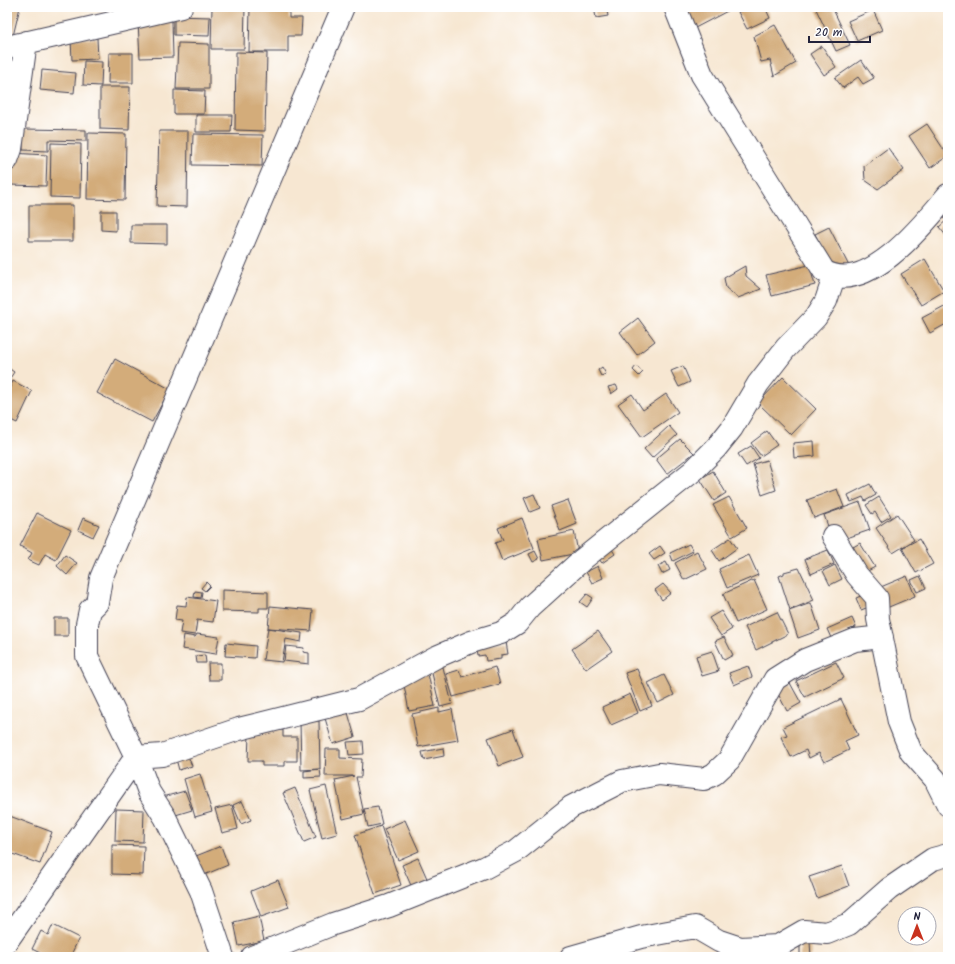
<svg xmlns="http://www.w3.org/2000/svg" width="955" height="964" font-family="Kalam,sans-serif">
<rect width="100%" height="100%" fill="#fff"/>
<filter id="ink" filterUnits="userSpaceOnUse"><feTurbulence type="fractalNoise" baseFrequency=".025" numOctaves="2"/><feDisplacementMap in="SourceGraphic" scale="8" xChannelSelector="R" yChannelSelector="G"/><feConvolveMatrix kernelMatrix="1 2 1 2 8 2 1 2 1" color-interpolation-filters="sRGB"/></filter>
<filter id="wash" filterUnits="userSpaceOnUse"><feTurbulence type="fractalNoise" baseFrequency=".012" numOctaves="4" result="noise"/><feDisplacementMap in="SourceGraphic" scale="16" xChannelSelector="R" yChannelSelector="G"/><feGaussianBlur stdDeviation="0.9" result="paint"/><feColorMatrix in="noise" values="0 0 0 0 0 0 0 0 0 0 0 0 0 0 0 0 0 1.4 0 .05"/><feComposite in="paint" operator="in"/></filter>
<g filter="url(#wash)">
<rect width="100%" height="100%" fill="#f7e7d2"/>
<g id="blocks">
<path fill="#d3ac7a" d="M7,7H20L13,36L7,35Z
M212,7H245L244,49H211Z
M250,7L289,8V18H302L301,36H288V52H249Z
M594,7H606L608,16L596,18Z
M684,7H735L695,28Z
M749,7H765L770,18L747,29L738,12Z
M815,7H832L850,45L836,51Z
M873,10L882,30L857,41L848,21Z
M174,16L210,17L209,36L174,35Z
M172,21L173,57L140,58L138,22Z
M775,25L796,63L774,76L770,60L761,62L754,36Z
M97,38L98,59L72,60L71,39Z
M178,43L209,44V89H176Z
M822,46L836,67L824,75L810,54Z
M236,52L267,53L265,131L235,130Z
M109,53H133V83H108Z
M861,60L874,78L863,84L858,77L843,88L835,78Z
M84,61L102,62L101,86L83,85Z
M42,70L76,73L74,93L40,90Z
M100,87H130L129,130L100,129Z
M174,90L205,91L204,114H174Z
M196,115H232L231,132H196Z
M927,124L948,156L930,168L909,136Z
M23,129L86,130V141L48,140V151L23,150Z
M159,131H188L187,207L157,206Z
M88,133L126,134L125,200L87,199Z
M193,134L263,135L262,166L192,165Z
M51,143L81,144L80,198L50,197Z
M888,148L904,170L878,189L865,180L864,166Z
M11,153L47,155L46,186L10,185Z
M29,205H73V241H29Z
M101,211H116V231L101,230Z
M948,219V238L939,227Z
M131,225H167V244L131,243Z
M829,227L849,266L830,263L815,234Z
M925,259L944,291L921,305L901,274Z
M809,265L815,285L772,296L766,275Z
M745,266L746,276L761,289L738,298L726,288L724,278Z
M948,304V323L930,333L922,318Z
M638,318L655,341L637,355L620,332Z
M115,359L170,389L152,422L97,393Z
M636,366L643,372L639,376L633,370Z
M683,366L690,382L679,387L671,371Z
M7,367L14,372L7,383Z
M602,367L606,374L601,376L598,370Z
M783,377L816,409L791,435L758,403Z
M13,381L32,391L17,423L7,418V393Z
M616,385L618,389L611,394L608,387Z
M632,394L643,410L666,394L678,412L642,437L618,404Z
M669,426L677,435L652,458L644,449Z
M767,431L777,445L761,456L751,443Z
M680,439L694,453L667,474L656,459Z
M814,441L815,456L794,458L793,443Z
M751,446L759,458L746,466L738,454Z
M767,460L776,490L762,495L753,464Z
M713,471L726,493L714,501L700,479Z
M870,484L876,495L865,501L863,497L851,502L848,495Z
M837,489L844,507L814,518L807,500Z
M534,494L540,508L530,512L524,498Z
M729,497L747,528L732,537L713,505Z
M879,497L891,516L881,522L875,512L872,514L866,505Z
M568,500L577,524L560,531L551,506Z
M860,502L870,530L838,541L830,532L824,515Z
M37,513L71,530L56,560L45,554L39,565L28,560L32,553L20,546Z
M897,514L914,540L893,553L876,528Z
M83,518L99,525L93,537L78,530Z
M522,518L534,548L502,561L495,543L503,540L498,528Z
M574,531L578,553L543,560L538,539Z
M730,538L737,548L719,561L712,550Z
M919,539L933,564L916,573L902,548Z
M860,543L875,567L862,574L848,550Z
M689,544L693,551L673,561L670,553Z
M609,545L615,554L602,563L595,554Z
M660,546L665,553L654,560L649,554Z
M828,550L834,564L811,574L805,559Z
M535,551L539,559L533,562L529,554Z
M697,551L707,569L684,580L675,563Z
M65,555L77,563L67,575L57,566Z
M749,555L758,575L727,588L719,569Z
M666,562L670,570L662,574L658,566Z
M835,565L842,579L830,585L823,571Z
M598,566L603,578L592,583L586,572Z
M799,568L814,600L790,610L779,576L784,574V572Z
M907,576L915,596L884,609L876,589Z
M920,576L926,588L917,592L911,580Z
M754,580L767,609L736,623L723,594Z
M206,582L210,586L205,591L201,588Z
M663,584L671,593L662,600L655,590Z
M222,590L268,592V608H259V612L222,611Z
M195,591L202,592L201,598L194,597Z
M868,593L874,605L861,610L856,598Z
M587,594L593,598L587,607L580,602Z
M187,597L216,601L213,622L197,620L195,635L180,633L182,621L175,620L177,605L186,606Z
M811,603L820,630L798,638L789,611Z
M270,606L313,610L311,631L268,628Z
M721,611L732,629L721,636L709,618Z
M777,612L788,634L756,650L745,627Z
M54,618H68V636H54Z
M852,618L856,627L831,638L827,629Z
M268,628L302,633L301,642L286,639L282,662L263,660Z
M598,631L612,651L586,669L572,649Z
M197,634L219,637L216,654L182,649L184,635L195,637Z
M724,637L733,655L724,660L715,641Z
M506,642L508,654L501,655V659L486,661L485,655L478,656L476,644Z
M226,643L256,646L255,658L225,656Z
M286,646L304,648L303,652L309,653V664L284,661Z
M712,651L719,671L702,676L696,656Z
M205,655L206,663H197L196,656Z
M836,662L844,678L805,697L796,681Z
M208,663H221V680H209Z
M748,666L752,677L734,685L729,673Z
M443,667L452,704L440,707L431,669Z
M495,667L500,684L453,697L446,674L459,670L462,677Z
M637,669L652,706L640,711L625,673Z
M428,674L435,706L409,711L403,680Z
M664,675L674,695L658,703L648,683Z
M790,683L801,703L787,711L776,690Z
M630,694L638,713L611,725L602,707Z
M841,699L858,735L845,741L849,750L824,762L819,753L809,758L806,750L791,757L781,737L787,735L783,727Z
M346,706L355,737L333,744L323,712Z
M439,708V712L452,709L458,740L418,747L412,714Z
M300,721H319L320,769L301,770Z
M513,729L523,757L499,766L488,738Z
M262,730H283V737H297V761H285V766H262V761H248L249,735H262Z
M363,741L364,754L349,755L347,742Z
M443,748L444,756L424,760L422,752Z
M326,749H340V758L362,759L361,777H356L364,814L343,819L335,780L354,776H325Z
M188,756L192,766L179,770L176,759Z
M320,769L321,777L304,778V771Z
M200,774L212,812L195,817L184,779Z
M326,786L337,834L322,838L310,790Z
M295,788L316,837L304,842L283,793Z
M185,791L192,810L169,817L163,797Z
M242,801L251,820L241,824L233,805Z
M232,805L238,829L222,833L215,809Z
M378,807L382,824L368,827L364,809Z
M116,809L144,810L143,842L115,841Z
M7,815L52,832L40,864L7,852Z
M405,820L419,851L398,860L384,829Z
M381,826L401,885L375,894L355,835Z
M112,845L144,846L143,875L112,874Z
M221,846L228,865L204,875L196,856Z
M418,858L429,883L413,890L402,865Z
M842,866L849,886L817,898L809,877Z
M278,880L289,907L261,917L251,891Z
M259,916L264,941L239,946L234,922Z
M53,925L79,938L70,957H39L40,953L32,949L41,931L48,935Z
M800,942H810L811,957H800Z"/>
</g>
</g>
<g filter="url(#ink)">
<use href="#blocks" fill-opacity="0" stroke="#424052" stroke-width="1"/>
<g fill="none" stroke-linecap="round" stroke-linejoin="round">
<defs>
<path id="street" d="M675,7L702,75L824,271C866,297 924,224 948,195
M7,47L181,7
M7,160L11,149L26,42
M833,536L857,575L877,598L878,619L899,722L911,752L935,779L948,805
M7,941L136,757L87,656V624L90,610L97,603L101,578L343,7
M223,957L201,891L165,817L149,792L136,757L162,755L239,729L359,699L436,657L471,642L501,633L517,623L530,607L583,559L693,471L716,448L732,428L758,384L786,348L816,317L826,301L834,277
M252,957L333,924L389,906L484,868L516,851L571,807L622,781L659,774L704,779L714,774L729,760L775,679L805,660L855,640L882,637
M571,957L641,937L695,927L719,941L740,948L778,946L804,931L827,933L849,924L889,889L933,859L948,855"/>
</defs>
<use href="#street" stroke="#424052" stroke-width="24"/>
<use href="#street" stroke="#fff" stroke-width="22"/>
</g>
</g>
<rect width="955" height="964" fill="none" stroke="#fff" stroke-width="24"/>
<g transform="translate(917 926)"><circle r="19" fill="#ffffff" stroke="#a7a7b1"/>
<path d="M0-3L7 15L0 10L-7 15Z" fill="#c8321e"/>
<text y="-6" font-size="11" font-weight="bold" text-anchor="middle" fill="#22223b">N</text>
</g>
<path d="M809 36v6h61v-6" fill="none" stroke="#22223b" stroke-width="2"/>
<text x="815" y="36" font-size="12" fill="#22223b" stroke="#ffffff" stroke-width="3" paint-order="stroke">20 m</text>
</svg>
